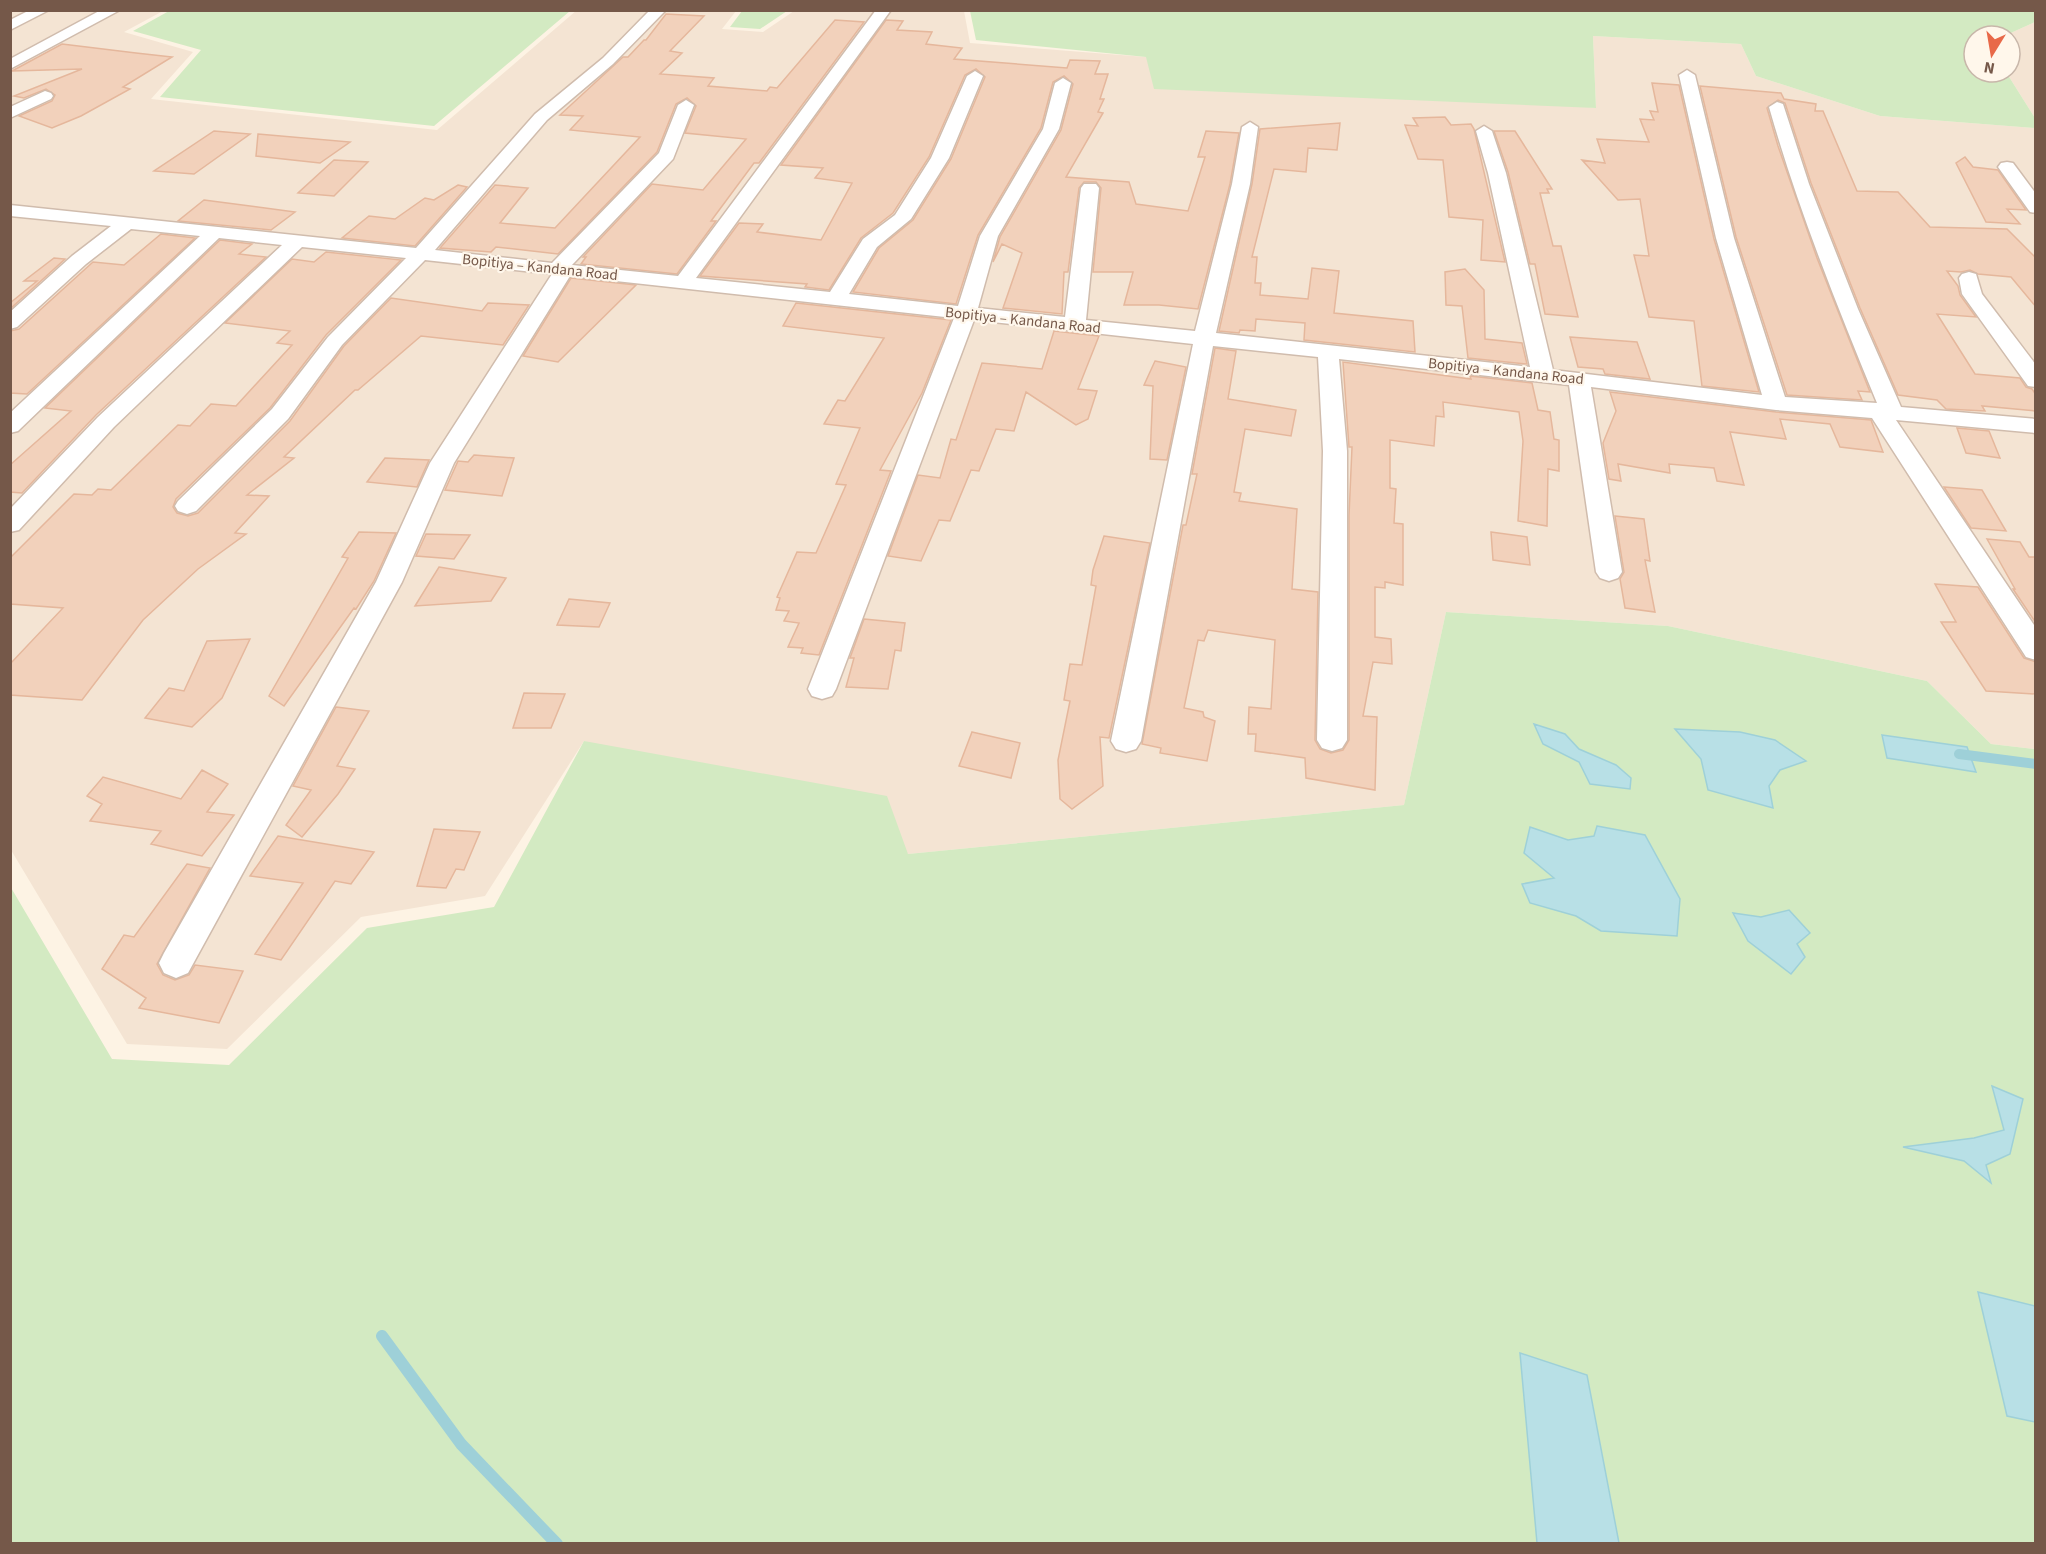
<svg xmlns="http://www.w3.org/2000/svg" width="2046" height="1554" font-family="'Source Sans 3',sans-serif">
<rect width="100%" height="100%" fill="#fdf3e4"/>
<path fill="#f4e4d3" d="M577,10L736,11L722,29L763,32L794,11H964L970,43L1146,57L1596,108L1593,36L1741,44L1756,76L1880,116L2035,128V749L1991,744L1927,681L1668,626L1446,612L1404,805L908,854L584,741L485,896L361,917L227,1049L127,1044L11,850V11H163L124,32L193,52L151,99L437,130Z
M2035,22V118L2006,72H2010V36H2004Z"/>
<path fill="#d3eac2" d="M169,11V10L570,11L434,126L160,97L201,50L133,31Z
M742,11V10L787,11L760,29L730,27Z
M970,11H2035V22L2004,36H1974V72H2006L2035,118V128L1880,116L1756,76L1741,44L1593,36L1596,108L1154,89L1146,57L976,40Z
M1446,612L1668,626L1927,681L1991,744L2035,749V1543H11L10,886L112,1059L229,1065L367,928L494,907L584,741L887,796L908,854L1404,805Z"/>
<path fill="#b8e0e6" stroke="#9ed0d8" stroke-width="1.5" d="M1534,724L1565,734L1579,749L1616,765L1631,778L1630,789L1590,784L1579,762L1543,744Z
M1675,729L1740,732L1775,740L1806,761L1780,770L1769,786L1773,808L1708,790L1701,759Z
M1882,735L1967,747L1976,772L1887,758Z
M1597,826L1645,835L1680,899L1677,936L1601,931L1576,916L1530,903L1522,884L1554,878L1524,853L1530,827L1568,840L1594,836Z
M1789,910L1810,933L1797,944L1805,957L1791,974L1748,941L1733,913L1761,917Z
M1992,1086L2023,1099L2010,1154L1986,1165L1991,1183L1964,1161L1903,1147L1974,1138L2004,1130Z
M1978,1292L2035,1306V1422L2007,1416Z
M1520,1353L1587,1375L1619,1543H1537Z"/>
<g fill="none" stroke-linecap="round" stroke-linejoin="round">
<path stroke="#9ed0d8" stroke-width="10" d="M1959,754L2036,764"/>
<path stroke="#9ed0d8" stroke-width="12" d="M382,1336L461,1444L557,1544"/>
</g>
<path fill="#f2d1bb" stroke="#e5b79c" stroke-width="1.5" d="M666,14L704,16L670,51L682,53L660,74L714,78L708,86L767,91L770,87L777,88L835,20L864,22L759,163H754L711,221H716L677,274L581,264L586,257H583L652,184L703,190L746,139L685,133L696,106L687,98L676,104L657,152L558,254L496,247L491,252L440,248L495,185L528,188L500,223L555,228L640,137L570,130L583,116L560,115L623,57H628L644,40H646Z
M886,20L903,21L897,30L932,32L926,44L962,48L954,59L1067,68L1070,60L1100,61L1095,74H1108L1100,99H1104L1098,112L1103,113L1066,177L1129,182L1136,204L1188,211L1205,157H1198L1206,131L1239,133L1230,184L1198,309L1159,305H1124L1133,272H1093L1101,188L1096,182H1084L1079,188L1068,272H1064L1062,314L1003,308L1022,253L1002,244L993,262L1000,237L1061,130L1073,84L1064,76L1053,82L1041,128L978,235L956,304L853,292L879,248L913,220L951,159L985,77L976,69L965,75L929,157L893,213L861,238L829,290L805,287L807,284L700,276L739,223L763,224L757,232L821,240L852,183L815,178L823,168L781,165Z
M62,44L136,53L172,57L123,87L130,89L81,116L52,128L19,116L52,101L55,95L46,89L24,98L14,96L82,69L12,71Z
M1652,83L1679,85L1714,239L1759,392L1702,386L1694,321L1649,317L1634,255L1649,256L1640,199L1618,200L1582,160L1605,163L1597,139L1649,142L1640,119L1654,120L1650,111L1658,112Z
M1700,86L1781,93L1784,99L1816,104L1815,111H1823L1857,191L1898,192L1930,227L2007,229L2036,258V307L2011,277L1978,274L1970,270L1961,272L1947,271L1958,286L1960,295L1976,317L1937,314L1975,374L2020,378L2026,387L2032,389L2036,395V411L1982,406L1985,411L1946,409L1937,400L1898,395L1860,308L1811,183L1785,103L1778,100L1767,108L1778,146L1817,258L1870,392L1858,391L1862,400L1787,395L1736,237Z
M1445,117L1451,125L1471,124L1474,129L1505,262L1481,260L1483,220L1449,217L1443,160L1418,159L1405,125L1418,126L1413,118Z
M1340,123L1337,150L1308,148L1306,172L1274,169L1252,257H1257L1255,283H1261L1260,295L1308,299L1312,268L1339,271L1334,313L1413,321L1415,352L1304,340L1305,323L1256,319L1255,331L1240,330L1239,333L1219,331L1252,184L1260,129Z
M214,131L250,134L194,174L154,171Z
M1494,131H1515L1552,189H1547L1549,193H1540L1553,246H1561L1578,317L1545,314L1535,264H1530L1508,172Z
M258,134L350,142L320,163L256,156Z
M1965,157L1973,167L1998,170L2026,210L2007,209L2020,224L1986,222L1956,163Z
M334,160L368,162L334,196L298,193Z
M458,185L467,187L415,246L342,238L369,216L395,219L425,198L434,200Z
M204,200L295,212L271,230L178,221Z
M161,234L195,238L27,394L10,393V331L19,329L93,262L124,265Z
M220,240L252,244L239,254L266,257L96,415L22,493L10,492V465L71,411L45,408Z
M326,252L401,260L326,335L270,408L176,499L173,507L177,513L188,516L198,513L290,421L344,346L391,298L482,311L488,303L529,305L503,345L421,336L358,390H355L284,457L294,458L247,495L269,496L235,533L246,534L198,569L143,620L82,700L10,695V664L63,608L10,604V558L74,494L92,495L98,489L111,490L178,425L190,426L211,404L236,406L292,345L277,343L290,331L225,323L292,259L314,262Z
M54,258L65,259L10,309V303L37,281H24Z
M1465,269L1484,290L1485,339L1522,343L1527,364L1468,358L1462,306L1446,305L1445,272Z
M571,278L636,285L558,362L523,356Z
M796,303L951,320L922,393L880,470L891,471L819,655L801,653L803,648L788,647L799,623L784,621L789,611L776,610L780,598L777,597L797,552L816,553L846,485L836,484L860,428L824,424L838,400L845,401L884,338L783,326Z
M1054,331L1099,336L1078,389L1097,391L1088,419L1076,425L1026,392L1014,431L996,429L979,471L971,470L950,521L939,520L921,561L888,556L918,475L940,478L951,439L956,440L982,363L1042,369Z
M1570,337L1637,342L1650,379L1605,374L1603,369L1578,367Z
M1215,348L1236,351L1228,399L1296,410L1291,436L1245,429L1234,492L1241,493L1239,501L1297,509L1292,589L1318,592L1315,740L1320,749L1331,753L1343,750L1349,740V516L1352,447H1349L1343,362L1471,379L1470,376L1532,383L1538,410L1550,412L1554,439L1559,440V471L1548,469L1547,526L1518,521L1523,441L1519,412L1443,402L1444,417L1436,416L1434,446L1390,440V488L1396,489L1394,523L1403,524V585L1385,582V588L1375,587V637L1391,639L1392,664L1373,662L1363,716L1377,717L1375,790L1306,778L1305,758L1255,751L1256,734H1248L1249,707L1271,709L1275,640L1208,630L1204,641L1198,640L1184,708L1203,712L1204,717L1215,721L1207,761L1160,753L1161,748L1142,744L1183,525H1186L1197,474H1192Z
M1155,361L1186,367L1167,460L1150,459L1153,386L1144,385Z
M1610,392L1776,412L1871,420L1883,452L1840,447L1830,424L1780,419L1786,439L1730,432L1744,485L1717,481L1714,468L1669,464L1670,473L1618,464L1621,481L1609,479L1603,443L1616,411Z
M1957,428L1989,431L2000,458L1966,453Z
M474,455L514,458L502,496L445,490L458,461L468,462Z
M385,458L429,460L417,487L367,482Z
M1944,487L1982,490L2006,531L1971,528Z
M1615,516L1644,519L1650,561L1645,560L1655,612L1625,608L1620,579L1624,572Z
M359,532L396,533L374,581L356,609L354,608L284,706L269,696L348,558L342,557Z
M1491,532L1527,537L1530,565L1493,560Z
M426,534L470,535L454,559L416,556Z
M1104,536L1150,543L1109,738L1100,737L1103,786L1072,809L1060,799L1058,760L1070,701L1064,700L1070,664L1082,665L1096,586L1091,585L1093,570Z
M1987,539L2020,542L2029,557H2036V623L2013,589H2015Z
M439,567L506,578L491,601L415,606Z
M1935,584L1978,587L2024,658L2036,662V694L1986,691L1941,622H1956Z
M569,599L610,603L599,627L557,625Z
M864,619L905,623L901,651L895,650L888,689L846,687L854,658H850Z
M250,639L222,698L192,727L145,718L169,688L184,691L207,641Z
M524,693L565,694L551,728H513Z
M336,707L369,711L337,766L355,769L338,794L302,837L286,825L311,790L293,786Z
M972,732L1020,743L1011,778L959,766Z
M202,770L228,784L207,812L234,815L202,856L151,844L161,831L90,821L102,804L87,796L103,777L181,799Z
M434,829L480,832L464,870L456,869L446,888L417,886Z
M278,836L374,852L351,884L335,881L281,960L255,954L303,883L250,876Z
M187,864L210,868L157,964L163,975L175,980L189,975L195,965L243,971L219,1023L139,1008L146,998L102,969L124,935L134,937Z"/>
<g fill="none" stroke-linecap="round" stroke-linejoin="round">
<defs>
<path id="minor" d="M30,10H49L10,30V20Z
M101,10H120L10,69V59Z
M650,10H666L613,64L547,120L435,250L552,263L659,153L678,105L686,100L694,105L673,159L572,265L678,276L876,10H891L696,278L830,292L863,239L895,215L931,158L967,76L975,71L983,76L949,158L911,219L877,247L849,294L958,306L980,236L1043,129L1055,83L1063,78L1071,83L1059,129L998,236L978,308L1065,317L1081,188L1084,184H1096L1099,188L1086,320L1195,331L1232,184L1242,127L1250,122L1258,127L1250,184L1216,333L1530,367L1488,173L1476,131L1484,126L1492,131L1506,173L1553,370L1762,395L1716,238L1679,75L1687,70L1695,75L1734,238L1785,397L1877,403C1837,306 1798,209 1769,107L1777,102L1783,104L1809,184L1858,309L1901,407L2036,419V433L1896,420L2036,628V660L2026,657L1872,418L1776,410L1591,387L1622,572L1618,578L1609,581L1600,578L1596,572L1569,385L1339,359L1347,451V740L1342,748L1332,751L1322,748L1317,740L1323,451L1318,357L1213,346L1141,741L1136,749L1126,752L1116,749L1111,741L1193,344L974,320L836,689L832,696L822,699L812,696L808,689L954,318L570,276L454,463L402,582L188,973L176,978L164,973L159,963L164,953L376,582L430,463L552,274L425,260L342,345L288,419L196,511L187,514L178,511L175,506L178,501L272,409L328,337L406,258L302,247L114,427L19,530L10,532V509L98,417L282,245L219,238L18,431L10,433V413L200,236L131,229L86,264L17,327L10,329V312L72,256L111,226L10,216V205L416,248L535,114L603,58Z
M45,91L51,93L53,96L51,99L10,118V107Z
M2007,162L2013,163L2036,194V213L2030,212L1998,167L2001,163Z
M1969,272L1976,274L1982,294L2036,365V387L2028,386L1962,294L1959,278L1962,274Z"/>
</defs>
<use href="#minor" stroke="#d0bcad" stroke-width="3"/>
<use href="#minor" fill="#fff" fill-rule="evenodd"/>
</g>
<g text-anchor="middle" stroke-width="4.5" stroke-linejoin="round" paint-order="stroke">
<g font-size="15" fill="#755849" stroke="#fff7eb">
<text transform="translate(540 267) rotate(6)" y="5">Bopitiya – Kandana Road</text>
<text transform="translate(1023 320) rotate(6)" y="5">Bopitiya – Kandana Road</text>
<text transform="translate(1506 371) rotate(6)" y="5">Bopitiya – Kandana Road</text>
</g>
</g>
<rect width="2046" height="1554" fill="none" stroke="#755849" stroke-width="24"/>
<g transform="translate(1992 54) rotate(191)"><circle r="28" fill="#fff7eb" stroke="#c8b7aa" stroke-width="1.5"/>
<path d="M0-4.5L10 22L0 15L-10 22Z" fill="#e86948"/>
<text y="-9" font-size="16" font-weight="bold" text-anchor="middle" fill="#755849">N</text>
</g>
</svg>
